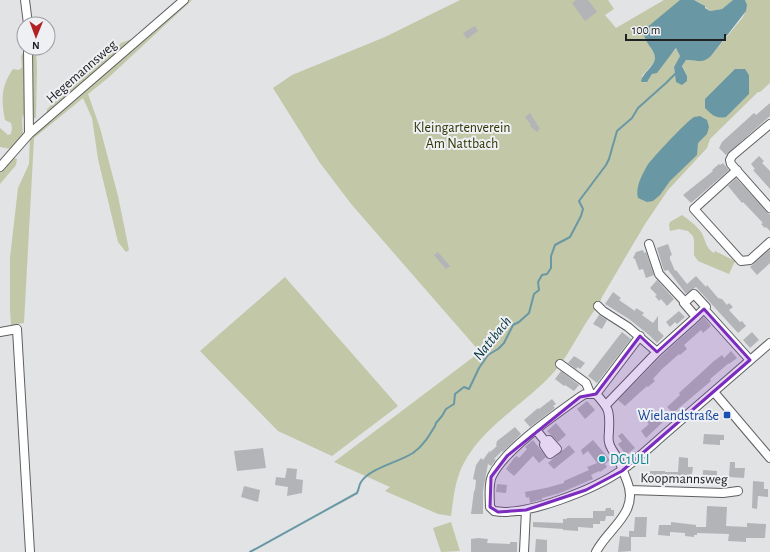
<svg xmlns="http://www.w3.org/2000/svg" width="770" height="552" font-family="'Alegreya Sans',sans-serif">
<rect width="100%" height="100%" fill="#e1e3e5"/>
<path fill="#c1c7a7" d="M186,0H192L108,78L88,94L100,128L118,196L129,250L126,252L118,242L98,159L92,118L83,98L34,138L24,323L11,325L10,309V258L18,188L29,164L30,135L46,122L47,109L121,43L132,39L156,19L166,18Z
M460,0H608L614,9L605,15L616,28L664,0H681L644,35L655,56V61L642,76L645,83C649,80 650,76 653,73C661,65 669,57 677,48L680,56L674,67L675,76H687L682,65L686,60L711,56L743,17C746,11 747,7 745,0H770V83L760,92H758L710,139L707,148L668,190L645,224L602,297L598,306C581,326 572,352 554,372C524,406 476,429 459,474C454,488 453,502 451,516L438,514L385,491L390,487L334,462L480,352L352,205L320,163L273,88L292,75L385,37Z
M694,0H733L722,9L710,11L702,4Z
M30,48H36L37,69L36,118L30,119L23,115L22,120L23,134L11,149L0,147V128L8,135L11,134L12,128L11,123L5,120C1,100 1,86 13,69L19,70L22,67L21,56L24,51H29Z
M14,158L17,159L16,165L0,184V170L9,159Z
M682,215C689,220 696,225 701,232C706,240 705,248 714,253L715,251L735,261L729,274L698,261L694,255V240L693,236L688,231L679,229L670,231L669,225L670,222Z
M285,277L398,406L332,456L278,431L200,351Z
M451,522L460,551L441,552L433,528Z"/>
<path fill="#6998a4" d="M694,0L705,6V8L710,11L722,9L733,0H745L747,5L746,11L711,56C701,65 697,59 686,60L682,66L687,76V81L682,85L676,82L674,67L680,56L676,48L657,73L652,74L647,82H642L641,81C643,73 654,66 655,59C656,49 640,40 645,29L680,0Z
M735,69H745L749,75V94L726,117C716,119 712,115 705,108V99Z
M700,116L707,120L709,127L707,134L698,143L697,155L670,181L660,195L653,201L647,202L638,198C635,187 642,175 647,166C651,159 688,120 694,117C695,117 700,116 700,116Z"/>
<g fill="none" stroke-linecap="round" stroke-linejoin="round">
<path stroke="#6998a4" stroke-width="2" d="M250,552L357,493C359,489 359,485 361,482C370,468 399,462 413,453C423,446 429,436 435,426L436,423L442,416L446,409L454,404L455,394L464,387L469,389L479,368L488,355L498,349L504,343L513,325L519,322L529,313L534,294L539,290L538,282L542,275L547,274L551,268V256L555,245L570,237L581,216L583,209L579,201L606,165L609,159L617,131L632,118L638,108L666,83L675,74"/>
</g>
<path fill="#b3b4b7" d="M576,0H588L597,12L585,21L572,3Z
M475,26L478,31L467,39L463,33Z
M770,103V116L726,155L719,148L722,142L754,113L756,115Z
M530,113L540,129L537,132L530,126L531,125L525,117Z
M759,156L764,161L762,163L770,171V189L753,170L755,169L751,164Z
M723,163L729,170L691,203L683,195L713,171L712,170L719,164L720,165Z
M736,178L770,215V231L766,227L765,228L761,224L763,223L743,202L742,203L728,186Z
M668,244L672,255L670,256V259L675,271L676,270L687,284L696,276L706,287L707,285L718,298L722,299L727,305L729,303L733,307L729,310L740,322L742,321L746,326L738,333L696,287L686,294L668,270L664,271L657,248Z
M770,249V263L757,275L750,267Z
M643,250L644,253L646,252L654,275L646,278L643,269L639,270L635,259L633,258L636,252Z
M438,252L450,266L446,269L434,255Z
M657,280L674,299L667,306L661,299L659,301L655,296L657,295L650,288Z
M613,292L621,298L619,300L622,302L635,311L636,308L641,311L644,313L642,315L653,323L658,316V330L664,336L657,343L649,335L629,319L605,304Z
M679,311L685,317L677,324L675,322L670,327L666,322Z
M599,315L607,320L602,329L593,324Z
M704,317L711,326L703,333L701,330L684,345L687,349L680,355L679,354L662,369L653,379L655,381L648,387L647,386L625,406L618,400L661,356Z
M622,332L631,339L597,383L588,376Z
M752,332L759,340L750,348L743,340Z
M731,351L737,358L729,364V363L710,379L711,381L673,413L667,407L680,395L679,393L714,361L722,355L724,358Z
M574,356L585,363L580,369L578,367L576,369L568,363Z
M561,371L579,385L574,391L565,385L564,386L555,379Z
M552,399L556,404L553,406L555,408L530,427L524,420L538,408L539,409Z
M587,401L595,410L585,419L577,409Z
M657,413L664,421L646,438L641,431L649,424L646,421Z
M556,423L566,435L558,442L547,431Z
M515,427L521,434L503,452L502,451L494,459L496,460L491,466L488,464L483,491V514H471L474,491L475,490L476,480L473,479L476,465L481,458L483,460L490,450L489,453L497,446L496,445L497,441Z
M622,433L635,448L626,455L618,444L622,441L618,436Z
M704,434L724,435V440H720V445L703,444Z
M533,440L546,457L539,463L533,456L514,476L506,469L514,458L517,456L519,458L527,449L525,447Z
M593,440L610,460L605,464L607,467L600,472L599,471L591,475L593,479L560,493L542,498V500H540L530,503L529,497L526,498L525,492L546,488L564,483V481L589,470L587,467L597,463L588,451L583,455L581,450Z
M569,445L575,452L554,469L548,463Z
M263,448L266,468L237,471L234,451Z
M679,457L688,458V467H693L692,474H690L689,481L669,480V482H649L650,471H665V472H678Z
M730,462H735V468H745L744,478L729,477Z
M287,468L297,469L296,479L303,480L302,493L287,496L288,487L275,485L276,477L285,478Z
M703,470L717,471V477H728V483L702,484Z
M753,481L764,482V489H768V497L758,496L757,509L752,508Z
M497,484L507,485L506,493L496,492Z
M244,486L260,490L258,502L241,497Z
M707,506L727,507L726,526L747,527V523L766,524L765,538H746V542L728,541L729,534L697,533V535H694V537L685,536V533L670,532V536L658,535L659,525H671V522L696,525V527H706Z
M606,508H611V510H614V516H606L605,521H600V524H593V528L578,527V531L563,530V529L533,527V522L563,523V519H567V518H593V511H605Z
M635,517H647L646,537H631V551L618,552L620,536L629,537V531H634Z
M478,538L488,539L487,543L510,544V542H517V552H471V539Z
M536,539L547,540V552H535Z"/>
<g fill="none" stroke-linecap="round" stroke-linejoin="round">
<defs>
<path id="street" d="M25,0L28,24
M28,48L29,134
M770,124L732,156L730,160L731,164L770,208
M0,167L29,134L184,0
M737,170L694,209L741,261L750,260L770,242
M649,244L659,274L685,302L684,303L696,317L706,307L694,294L685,302
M598,306L603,311L628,327L657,352
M704,309L750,360
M0,332L17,329L30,552
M560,364L586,383L590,393
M714,392L770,458
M596,394L640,336
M606,405L657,352L696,317
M536,430L545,441L549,440L557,449L550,454L544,445L545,441
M630,490L723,493L738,491
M524,552L526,510
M596,552C608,528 640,513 627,481C624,474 622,467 619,461C616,454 610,449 609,442C608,438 609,434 609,430C610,411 609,408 596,394H585L580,397C555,415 505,449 492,476C488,485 490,497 490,507L494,511C526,517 595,489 622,470C638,459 652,445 666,433C701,403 735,373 770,343"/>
</defs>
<use href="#street" stroke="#5e5f61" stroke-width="10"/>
<use href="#street" stroke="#fff" stroke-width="8"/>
</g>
<path fill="#7b2cbf" fill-opacity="0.2" stroke="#7b2cbf" stroke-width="3" stroke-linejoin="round" d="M704,309L750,360L622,471L586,490L526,510L498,512L490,507L491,477L507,456L580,397L596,394L640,336L657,352Z"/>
<rect fill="#1a4fb4" stroke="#eef0f3" stroke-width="1.5" x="723" y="411" width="8" height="8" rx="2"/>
<circle fill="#0f9aa8" stroke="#eef0f3" stroke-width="1.5" cx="602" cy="459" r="4"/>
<g text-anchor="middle" stroke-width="4" stroke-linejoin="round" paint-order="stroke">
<g font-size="14" fill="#202122" stroke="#eef0f3">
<text transform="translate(81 71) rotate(-41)" y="5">Hegemannsweg</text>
<text transform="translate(684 478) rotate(1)" y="5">Koopmannsweg</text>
</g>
<g font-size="14" fill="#2f3404" stroke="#eef0f3">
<text x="462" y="132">Kleingartenverein<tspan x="462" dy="16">Am Nattbach</tspan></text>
</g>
<g font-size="14" fill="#164399" stroke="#eef0f3" text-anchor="end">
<text x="719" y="420">Wielandstraße</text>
</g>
<g font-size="14" fill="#0d838f" stroke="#eef0f3" text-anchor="start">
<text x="610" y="464">DC1ULI</text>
</g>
<g font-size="15" font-style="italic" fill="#02323b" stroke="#eef0f3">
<text transform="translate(492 338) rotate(-51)" y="5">Nattbach</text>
</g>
</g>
<g transform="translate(36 36) rotate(181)"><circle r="19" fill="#eef0f3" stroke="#9c9d9f"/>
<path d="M0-3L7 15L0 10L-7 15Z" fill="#b22123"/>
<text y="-6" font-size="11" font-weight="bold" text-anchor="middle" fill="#202122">N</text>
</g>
<path d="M626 34v6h99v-6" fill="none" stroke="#202122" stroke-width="2"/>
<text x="632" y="34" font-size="12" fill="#202122" stroke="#eef0f3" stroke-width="3" paint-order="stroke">100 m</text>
</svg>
